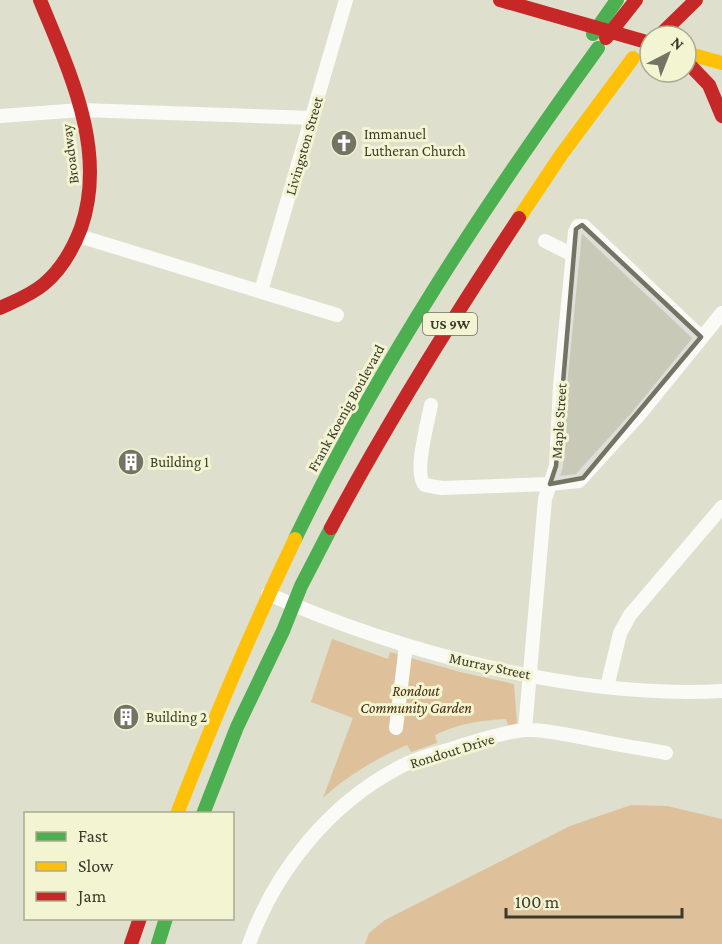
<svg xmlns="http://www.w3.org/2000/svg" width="722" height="944" font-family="'Crimson Pro',serif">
<rect width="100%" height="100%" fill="#dedfcc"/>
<path fill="#dec19a" d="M332,639L388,659L390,652L460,672L514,684L517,723L509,727L506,719C482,720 457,724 435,735L437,743L411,752L407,745C377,758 347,776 323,798L353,718L311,702Z
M631,805L667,806L722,819V944H365L369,933L385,920L570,826Z"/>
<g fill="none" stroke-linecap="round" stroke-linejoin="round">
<path stroke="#fafaf7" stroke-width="14" d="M0,116L81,110L312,118
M79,236L337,315
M545,241L573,255
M261,291L346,0
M431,405C428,421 413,475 425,485L442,488L550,484L579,481L639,415L722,313
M268,594C402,653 576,699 722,691
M607,687L620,633L630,615L722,507
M396,728L406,645
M525,730L545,499L556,466L560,386L575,232L578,226H584L701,337
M249,944C275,871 330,803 400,767C418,757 440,753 460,746C479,740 507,731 526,730C546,729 566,735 585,738C612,744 639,748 666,753"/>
<path stroke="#4caf50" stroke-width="14" d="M593,34L617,0
M295,539C379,365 485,204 598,48
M203,814L237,727L283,631L301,586L331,528
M158,944L166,918"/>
<path stroke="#ffc107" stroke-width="14" d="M686,53L722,63
M519,218L561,155L633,58
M177,814C213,721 252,629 295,539"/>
<path stroke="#c62828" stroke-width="14" d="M500,0L650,43
M659,36L696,0
M606,38L636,0
M686,61L709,85L722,116
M0,308C15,301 31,295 44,284C62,269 73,249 81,228C108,150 69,71 40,0
M331,528C388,421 452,319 519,218
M131,944L140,918"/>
</g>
<path fill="#737464" fill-opacity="0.2" stroke="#737464" stroke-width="4.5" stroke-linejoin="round" d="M582,225L701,337L583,478L550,484L556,466L576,229Z"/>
<defs>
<symbol id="church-disc" viewBox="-11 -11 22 22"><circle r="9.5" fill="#737464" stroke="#f3f4d1"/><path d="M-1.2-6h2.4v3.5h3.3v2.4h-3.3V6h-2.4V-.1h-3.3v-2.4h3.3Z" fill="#fff"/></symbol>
<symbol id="building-disc" viewBox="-11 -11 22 22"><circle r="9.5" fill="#737464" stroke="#f3f4d1"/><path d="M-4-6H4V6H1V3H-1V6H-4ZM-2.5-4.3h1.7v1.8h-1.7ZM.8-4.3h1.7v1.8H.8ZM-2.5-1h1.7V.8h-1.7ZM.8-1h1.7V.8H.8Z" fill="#fff"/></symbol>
</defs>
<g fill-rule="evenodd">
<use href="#church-disc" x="329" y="128" width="30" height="30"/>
<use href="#building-disc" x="116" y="447" width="30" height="30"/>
<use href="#building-disc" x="111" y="702" width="30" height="30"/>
</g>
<g text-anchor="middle" stroke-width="6" stroke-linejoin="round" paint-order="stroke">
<rect fill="#f3f4d1" stroke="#72725e" stroke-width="1.5" x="423" y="313" width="54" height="22" rx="4.5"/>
<g font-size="14" font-weight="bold" fill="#3a3a2c">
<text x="450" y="329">US 9W</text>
</g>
<g font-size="15" fill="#3a3a2c" stroke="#f3f4d1" text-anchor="start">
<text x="364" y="139">Immanuel<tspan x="364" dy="17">Lutheran Church</tspan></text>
<text x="150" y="467">Building 1</text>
<text x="146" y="722">Building 2</text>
</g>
<g font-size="15" fill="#3a3a2c" stroke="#f3f4d1">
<text transform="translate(304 146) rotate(-74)" y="5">Livingston Street</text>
<text transform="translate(70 154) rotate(-97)" y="5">Broadway</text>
<text transform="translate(346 408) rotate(-61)" y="5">Frank Koenig Boulevard</text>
<text transform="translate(559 421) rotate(-86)" y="5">Maple Street</text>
<text transform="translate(490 666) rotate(12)" y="5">Murray Street</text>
<text transform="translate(452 751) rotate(-17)" y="5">Rondout Drive</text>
</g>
<g font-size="15" font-style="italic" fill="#432a0c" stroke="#f3f4d1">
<text x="416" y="696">Rondout<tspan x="416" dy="17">Community Garden</tspan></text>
</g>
</g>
<rect x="24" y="812" width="210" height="108" fill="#f3f4d1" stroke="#a9aa8f" stroke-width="1.5"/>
<rect x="36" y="832" width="30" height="9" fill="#4caf50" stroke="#a9aa8f" stroke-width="1.5"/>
<text x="78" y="842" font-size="18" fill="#3a3a2c">Fast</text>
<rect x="36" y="862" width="30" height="9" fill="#ffc107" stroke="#a9aa8f" stroke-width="1.5"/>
<text x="78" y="872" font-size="18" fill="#3a3a2c">Slow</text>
<rect x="36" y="892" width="30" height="9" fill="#c62828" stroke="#a9aa8f" stroke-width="1.5"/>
<text x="78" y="902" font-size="18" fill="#3a3a2c">Jam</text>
<g transform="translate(668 54) rotate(42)"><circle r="28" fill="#f3f4d1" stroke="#a9aa8f" stroke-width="1.5"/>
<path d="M0-4.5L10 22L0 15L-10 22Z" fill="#737464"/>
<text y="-9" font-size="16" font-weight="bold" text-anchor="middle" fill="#3a3a2c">N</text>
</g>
<path d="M506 908v9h176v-9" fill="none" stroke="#3a3a2c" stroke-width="3"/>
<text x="515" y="908" font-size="18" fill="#3a3a2c" stroke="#f3f4d1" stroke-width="4.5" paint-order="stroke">100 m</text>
</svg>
